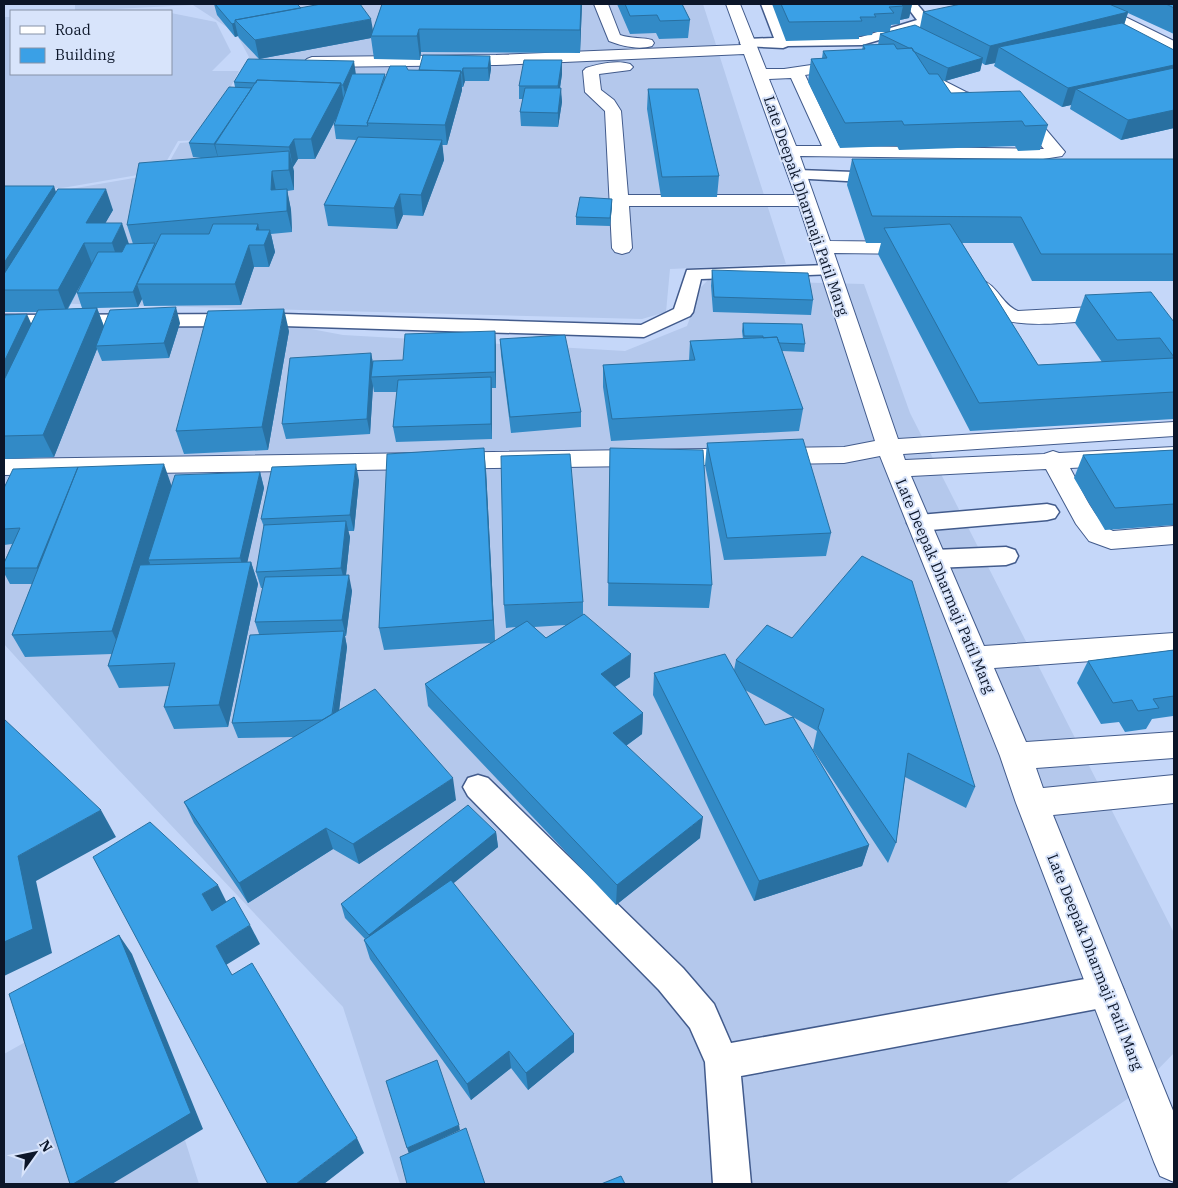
<svg xmlns="http://www.w3.org/2000/svg" width="1178" height="1188" font-family="'IBM Plex Serif',serif">
<rect width="100%" height="100%" fill="#c5d7f9"/>
<path fill="#b4c8ec" d="M75,4H703L786,264L670,269L666,312L642,319L4,302V198L70,189L163,173L180,143L206,141L246,71L249,57L236,33L193,5L75,11Z
M171,13L216,22L231,52L212,71H239L203,140L178,141L161,171L68,187L4,195V17H11V74H171Z
M708,280L864,284L910,413L1174,933V1053L1133,1095L1005,1184H400L343,1007L98,748L4,644V329L295,326L343,335L625,351L687,326L701,287Z
M134,981L199,1184H4V1054Z"/>
<g fill="none" stroke-linecap="round" stroke-linejoin="round">
<defs>
<path id="service" d="M761,4H773L787,38L861,37L917,20L905,4H917L932,22L930,25L862,45L788,46L783,48L742,46L740,43L747,39L774,38Z
M798,170L882,173L888,175L890,178L888,181L882,183L792,178L790,175L792,172Z
M829,265L835,266L838,270L835,274L701,279L693,312L690,316L644,337L283,326L4,327V315L283,314L641,325L674,309L687,270Z
M1047,504L1055,506L1059,512L1055,518L1047,520L919,531L911,529L907,523L911,517L919,515Z
M1006,547L1015,550L1018,556L1015,562L1006,565L934,568L925,565L922,559L925,553L934,550Z
M478,775L488,778L683,968L714,1004L731,1043L1107,975L1119,980L1124,991L1119,1002L1107,1007L741,1076L751,1184H713L705,1062L690,1028L659,990L468,796L463,787L468,778Z"/>
<path id="minor" d="M594,4H608L620,35C631,39 642,37 652,40L654,43L652,46C638,50 622,46 609,41Z
M726,4H740L766,69H784L845,60L850,62L853,65L850,68L805,75L839,146L1044,149L1021,122L954,98L912,75L909,72L912,69L917,67L966,92L1033,114L1065,152L1062,156L1043,159L800,156L830,241L918,242L925,244L928,248L925,252L918,254L834,253L898,439L1174,422V436L903,454L905,460L1044,454L1053,451L1059,453L1174,447V463L1070,468C1079,484 1096,524 1113,531L1174,526V544L1111,549L1089,541L1076,524L1046,469L911,476L984,646L1174,633V655L994,668L1026,742L1174,732V758L1036,768L1043,788L1174,775V803L1053,815L1174,1113V1182L1160,1176L1154,1162L1016,803L1000,756L880,456L844,463L4,475V459L844,447L875,441L799,206H629L632,248L629,252L622,254L615,252L612,248L605,111L585,92L583,71L586,68C600,64 616,60 630,64L633,67L630,70L599,74L601,90L614,100L621,111L628,195H795L744,54L496,65L312,67L307,65L304,62L307,59L312,57L496,55L741,45ZM791,78L822,146H796L769,79Z
M1082,4H1099L1174,41V51L1084,7Z
M981,280C997,284 1002,305 1018,311L1129,305C1144,309 1171,322 1174,340C1175,346 1174,353 1174,360L1166,358C1155,342 1145,325 1127,317C1097,319 1019,332 995,316C985,309 978,296 971,286L974,282Z"/>
</defs>
<use href="#service" stroke="#425b8c" stroke-width="3"/>
<use href="#minor" stroke="#425b8c" stroke-width="2"/>
<use href="#service" fill="#fff" fill-rule="evenodd"/>
<use href="#minor" fill="#fff" fill-rule="evenodd"/>
</g>
<path fill="#328ac6" fill-rule="evenodd" d="M214,4H297L301,8L373,30L382,4H582L580,53L421,52L420,60L374,59L371,38L259,59L239,38L238,36L235,37L217,15Z
M617,4H682L690,20L688,38L659,39L656,33L630,34Z
M772,4H912L909,18L900,20V24L891,25L890,31L920,27L923,12L1109,4H1174V34L1128,13L1124,25L1174,50V128L1121,140L1070,109L1071,105L1062,107L994,66L995,63L985,65L982,63L980,71L945,81L942,80L951,93L1048,125L1040,150L1018,151L1015,146L899,150L897,146L840,148L808,82L811,59L822,58L823,51L862,50L863,45H878L880,34L887,32H873L872,35L859,36V39L786,41Z
M490,56L491,69L489,81H465L463,87H462V90L447,145H442L444,160L423,216L403,215L397,229L328,226L324,205L356,140L336,139L334,125L336,119L315,159H298L293,167L294,190L287,191L291,210L292,232L271,234L275,252L269,267H254L241,305L144,306L142,299L138,307L97,308L104,326L180,323L169,358L102,361L97,349L54,457L4,459V315L31,324L37,312H4V186L56,193L113,210L105,223L129,244H133L127,225L201,158L193,157L189,143L235,87L234,82L356,74H385V78L408,70H419ZM81,284L77,293L82,308L68,309Z
M562,60V74L560,88L562,102L558,127L521,126L520,112L523,99H519V86Z
M648,89L719,176L717,197H661L647,109Z
M852,159H1174V281H1032L1013,243H962L1038,365L1102,362L1075,323L1085,295L1174,322V419L970,431L878,254L881,243H866L847,185Z
M612,199V206L610,226L576,225V217Z
M712,270L813,300L811,315L713,312L711,286Z
M743,323L805,344L804,352L782,351L803,409L799,431L611,441L603,387V365L689,361L690,341L743,339L742,331Z
M289,331L268,450L184,454L176,431Z
M500,339L581,412V427L511,433L501,355Z
M496,346V388H492V439L396,442L393,427L397,392H374L373,386L370,434L286,439L282,424L371,353L373,363L403,360Z
M707,443L831,533L826,556L724,560L705,465Z
M610,448L712,585L709,608L608,606Z
M1174,450V525L1105,530L1074,478L1083,455Z
M486,470L495,641L516,627L506,628L504,605L583,602V615L630,677L615,687L643,713L642,734L626,746L700,838L616,905L428,706L425,684L491,643L384,650L379,628ZM566,625L546,638L534,627Z
M260,472L264,488L247,562H251L258,584L228,727L174,729L164,707L170,686L119,688L108,666L112,654L25,657L12,635L32,584H10L4,573V563L12,544L4,545V488L172,486Z
M359,480L354,531H348L350,537L346,575L352,591L346,636H345L347,647L339,710L456,800L359,864L333,849L248,903L194,823L184,802L295,737L238,738L232,723L259,634L255,622L263,588H261L256,572L264,527L261,519Z
M1174,650V718L1173,716L1152,719L1146,729L1125,732L1119,722L1101,724L1077,683L1088,661Z
M736,660L975,787L966,808L905,777L896,843L888,863L813,750L817,731L793,717L869,845L862,866L754,901L653,695L654,673L734,670ZM745,690L778,708L793,717L765,725Z
M496,832L498,847L453,883L574,1034V1052L528,1090L511,1068L471,1100L370,959L364,940L365,939L345,918L341,904Z"/>
<path fill="#2970a1" d="M581,4H582L580,53V30Z
M900,4H912L909,18L900,20L903,6Z
M1128,12L1122,31L999,47L995,63L985,65L990,46Z
M371,19L374,36H371V38L259,59L255,40Z
M235,23L238,36L235,37L232,24Z
M419,29L421,52L420,60L417,36Z
M490,56L491,69L489,81L488,68Z
M983,58L980,71L945,81L948,68Z
M562,60V74L558,100V86Z
M354,61L356,75L346,98L343,85Z
M1174,65V83L1076,89L1071,105L1062,107L1068,88Z
M463,68L465,81L463,87L462,73Z
M461,71L462,90L447,145L445,125Z
M341,83L344,103L315,159L311,139Z
M561,88L562,102L558,127V113Z
M256,102L215,144L218,157V158L214,144Z
M1174,110V128L1121,140L1128,120Z
M294,139L298,159L293,167L289,147Z
M442,140L444,160L423,216L421,195Z
M289,151L294,171V190L289,170Z
M272,171L276,191L271,190Z
M54,186L61,207L4,290V263Z
M106,189L113,210L94,243L86,223Z
M287,189L291,210L292,232L287,211Z
M400,194L403,215L397,229L394,208Z
M612,199V206L610,226V218Z
M122,223L129,244L119,264L112,243Z
M258,224L263,245L256,230Z
M270,230L275,252L269,267L264,245Z
M84,243L92,264L66,311L58,290Z
M249,245L254,267L241,305L235,284Z
M137,284L142,299L138,307L133,292Z
M176,307L180,323L169,358L164,343Z
M97,308L105,330L96,346L97,349L54,457L43,435Z
M284,309L289,331L268,450L262,427Z
M27,314L34,330L4,383V362Z
M495,331L496,346V388L495,372Z
M371,353L374,369L371,377L373,386L370,434L367,419Z
M491,377L492,393V439L491,424Z
M484,448L486,470L495,643L493,620Z
M164,464L172,487L148,560L150,563L122,653L112,631Z
M356,464L359,480L354,531L350,515Z
M78,467L45,583L37,568Z
M260,472L264,488L245,573L240,558Z
M346,521L350,537L345,584L341,568Z
M251,562L258,584L228,727L219,705Z
M349,575L352,591L346,636L342,620Z
M344,631L347,647L336,735L332,720Z
M631,654L630,677L600,696L601,674Z
M643,713L642,734L613,755V733Z
M453,778L456,800L359,864L353,844Z
M101,810L116,837L36,881L52,953L4,976V942L18,856Z
M703,817L700,838L616,905L617,885Z
M326,828L333,849L248,903L239,883Z
M496,832L498,847L373,949L369,935Z
M869,845L862,866L754,901L759,881Z
M218,885L228,905L213,914L202,894Z
M250,925L260,944L226,965L216,946Z
M119,935L132,954L203,1129L112,1184H73Z
M574,1034V1052L528,1090L526,1073Z
M509,1051L511,1068L471,1100L467,1084Z
M459,1125L460,1130L409,1154L407,1148Z
M357,1138L364,1153L324,1184H296Z"/>
<path fill="#3aa0e6" stroke="#2970a1" d="M215,4H297L301,8L235,20V23L232,24Z
M321,4H360L371,19L255,40L235,20Z
M382,4H581L580,30L419,29L417,36H371Z
M625,4H682L690,20L660,21L657,15L630,16Z
M781,4H901L903,6L889,7L894,13L874,14L876,17H860L862,21L789,22Z
M961,4H1109L1128,12L990,46L923,12Z
M1166,4H1174V8Z
M1122,23L1174,50V65L1068,88L999,47Z
M915,25L983,58L948,68L913,51L912,48H909L880,34Z
M894,44L897,49L912,48L929,74H938L951,93L1020,91L1048,125L1025,126L1022,121L904,125L902,121L845,123L811,59L827,58L823,51L865,49L863,45Z
M423,55L490,56L488,68H463L462,73H461V71L419,70Z
M248,59L354,61L343,85H341V83L257,80L256,83L234,82Z
M524,60H562L558,86H519Z
M390,66H406L408,70L461,71L445,125L367,123Z
M1174,68V110L1128,120L1076,89Z
M352,74H385L377,98L367,123L368,126L334,125Z
M257,80L341,83L311,139H294L289,147L215,144Z
M229,87L252,88L214,144L189,143Z
M525,88H561L558,113L520,112Z
M648,89H698L719,176L662,177Z
M358,137L442,140L421,195L400,194L394,208L324,205Z
M289,151V170L272,171L271,190L287,189V211L127,225L139,163Z
M852,159H1174V254H1041L1021,217L872,216Z
M4,186H54L4,263Z
M58,189H106L86,223H122L112,243H84L58,290H4V274Z
M580,197L612,199L610,218L576,217Z
M213,224H258L256,230H270L264,245H249L235,284H137L161,234H209Z
M950,224L1038,365L1174,358V392L979,403L884,228Z
M155,243L133,292L77,293L98,252H122L126,244Z
M712,270L808,273L813,300L714,297Z
M1151,292L1174,322V357L1160,338L1117,340L1085,295Z
M176,307L164,343L96,346L110,310Z
M97,308L43,435L4,436V380L38,310Z
M284,309L262,427L176,431L208,311Z
M27,314L4,362V315Z
M743,323L802,324L805,344L779,343L777,337L763,338V336H744Z
M495,331V372L371,377L373,361L403,360L405,334Z
M565,335L581,412L510,417L500,339Z
M777,337L803,409L612,419L603,365L695,360L690,341Z
M371,353L367,419L282,424L290,358Z
M491,377V424L393,427L398,380Z
M803,439L831,533L727,538L707,443Z
M484,448L493,620L379,628L387,454Z
M610,448L703,450L712,585L608,583Z
M1174,450V504L1115,508L1083,455Z
M570,454L583,602L504,605L501,456Z
M164,464L112,631L12,635L78,467Z
M356,464L350,515L261,519L272,467Z
M78,467L37,568H4V563L20,528L4,529V488L13,469Z
M260,472L240,558L148,560L175,475Z
M346,521L341,568L256,572L264,525Z
M862,556L912,581L975,787L908,753L896,843L818,728L824,709L736,660L767,625L792,638Z
M251,562L219,705L164,707L175,663L108,666L140,565Z
M349,575L342,620L255,622L265,577Z
M584,614L631,654L601,674L643,713L613,733L703,817L617,885L425,684L527,621L546,638Z
M344,631L332,714L322,720L232,723L250,635Z
M1174,650V696L1153,699L1159,708L1138,711L1132,700L1113,703L1088,661Z
M725,654L765,725L793,717L869,845L759,881L654,673Z
M375,689L453,778L353,844L326,828L239,883L184,802Z
M4,719L101,810L18,856L33,929L4,942Z
M468,805L496,832L369,935L341,904Z
M150,822L218,885L202,894L212,911L234,897L250,925L216,946L232,975L252,963L357,1138L296,1184H268L93,857Z
M451,880L574,1034L526,1073L509,1051L467,1084L364,940Z
M119,935L191,1113L73,1184H70L9,994Z
M437,1060L459,1125L407,1148L386,1081Z
M466,1128L485,1184H407L400,1157Z
M621,1176L625,1184H601Z"/>
<g text-anchor="middle" stroke-width="4" stroke-linejoin="round" paint-order="stroke">
<g font-size="15" fill="#0c1629" stroke="#d8e4fb">
<text transform="translate(806 206) rotate(71)" y="5">Late Deepak Dharmaji Patil Marg</text>
<text transform="translate(945 586) rotate(67)" y="5">Late Deepak Dharmaji Patil Marg</text>
<text transform="translate(1095 962) rotate(68)" y="5">Late Deepak Dharmaji Patil Marg</text>
</g>
</g>
<rect width="1178" height="1188" fill="none" stroke="#0c1629" stroke-width="10"/>
<rect x="10" y="10" width="162" height="65" fill="#d8e4fb" stroke="#8692a7"/>
<rect x="20" y="26" width="25" height="8" fill="#ffffff" stroke="#8692a7"/>
<text x="55" y="35" font-size="15" fill="#0c1629">Road</text>
<rect x="20" y="48" width="25" height="15" fill="#3aa0e6" stroke="#8692a7"/>
<text x="55" y="60" font-size="15" fill="#0c1629">Building</text>
<g transform="translate(35 1153) rotate(57)" stroke="#d8e4fb" stroke-width="4" paint-order="stroke">
<path d="M0-4L9 19L0 12L-9 19Z" fill="#0c1629"/>
<text y="-8" font-size="14" font-weight="bold" text-anchor="middle" fill="#0c1629">N</text>
</g>
</svg>
